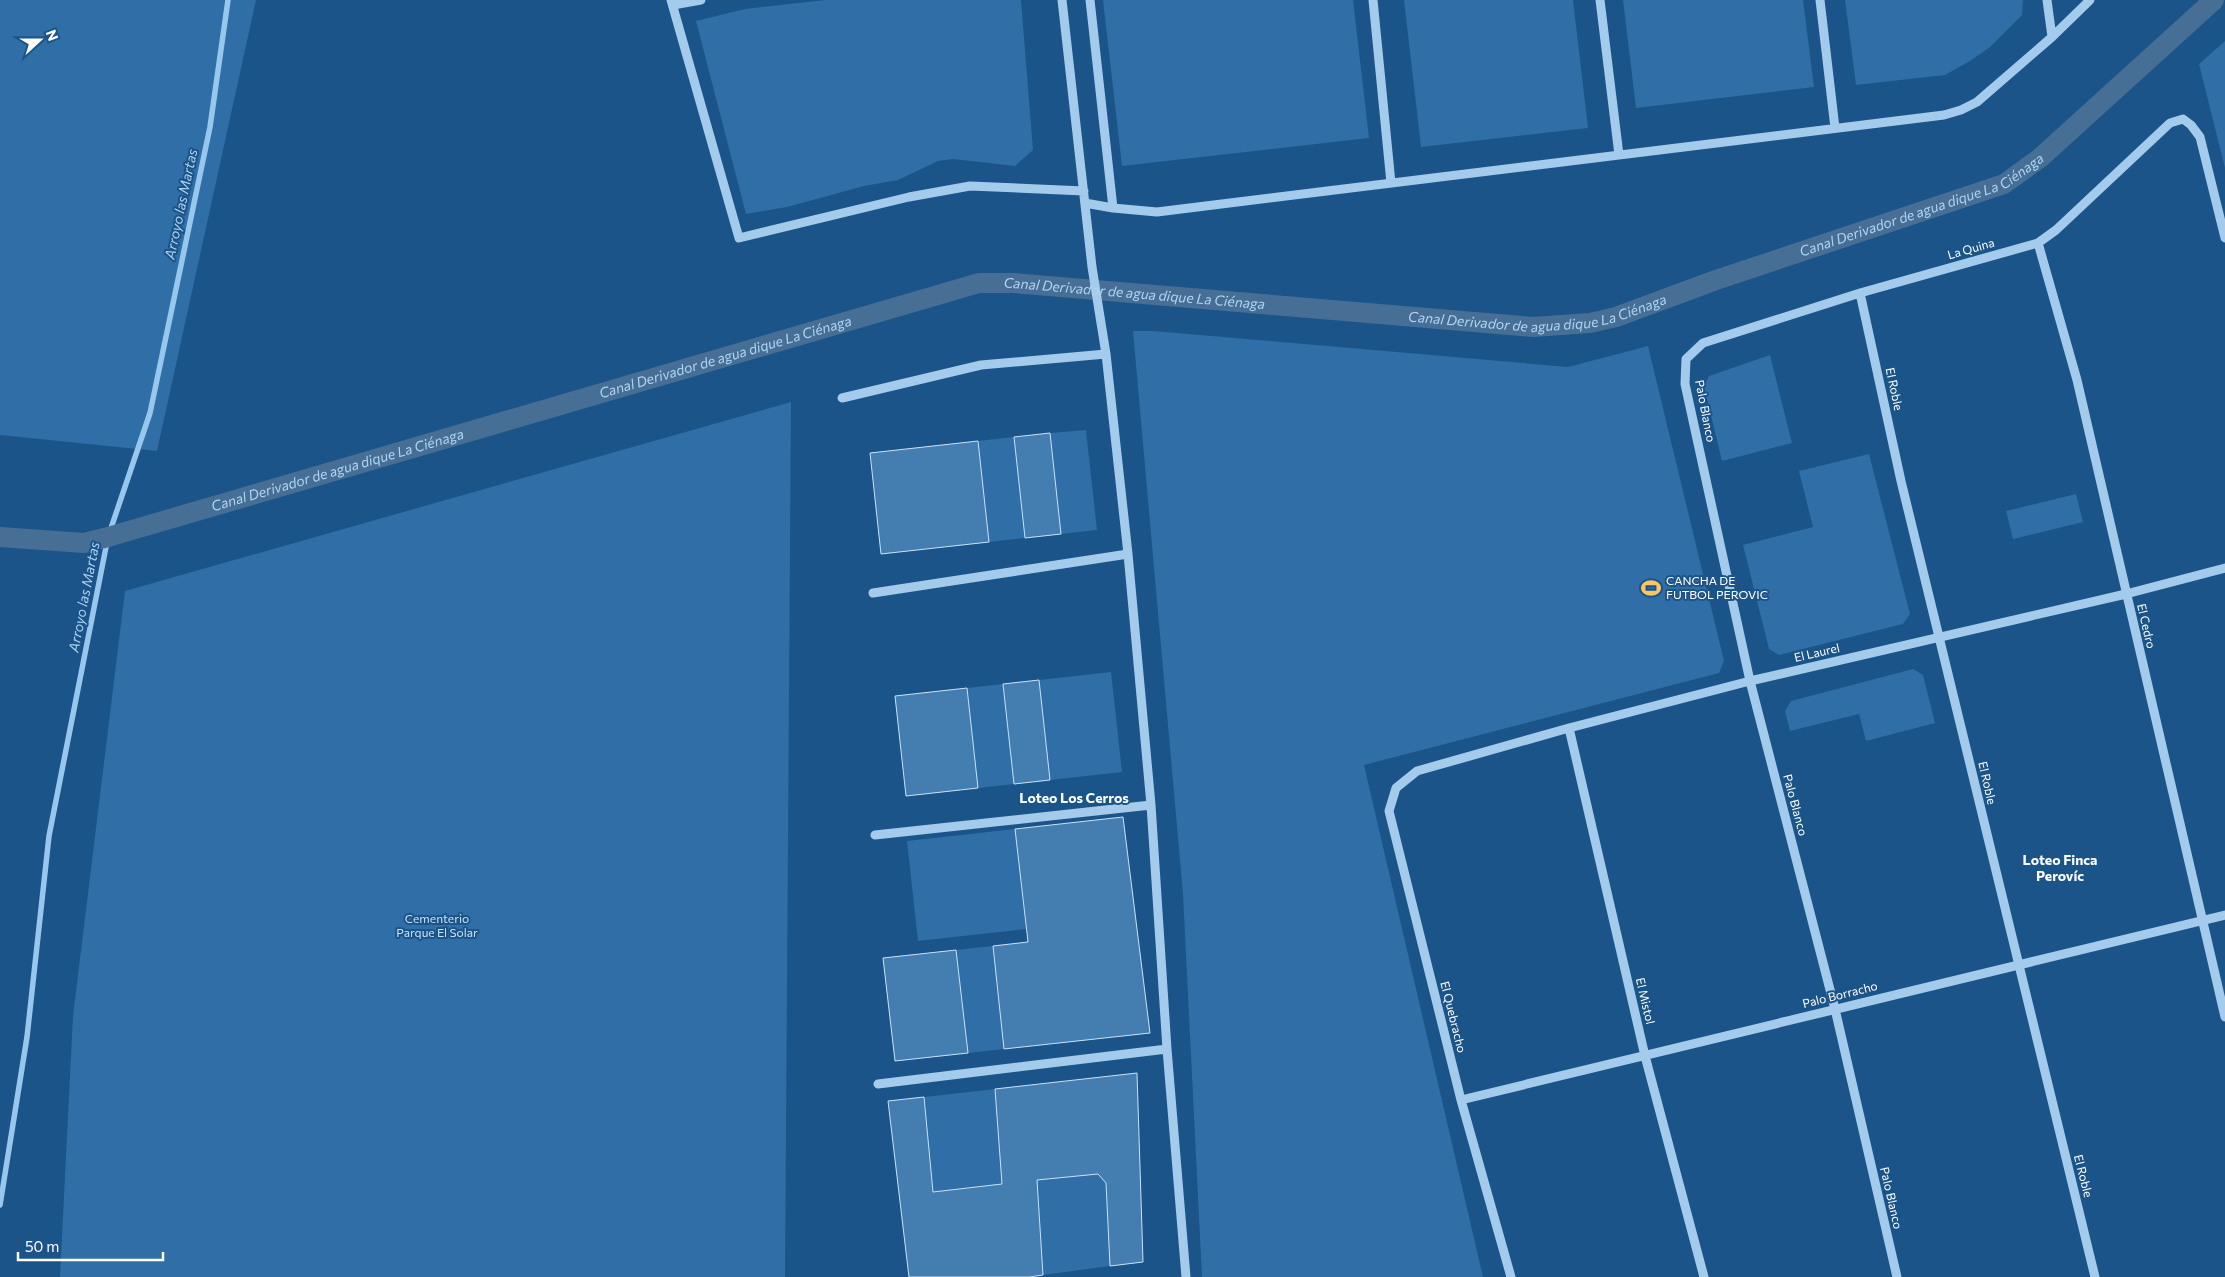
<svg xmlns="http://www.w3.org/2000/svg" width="2225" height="1277" font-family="Commissioner,sans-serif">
<rect width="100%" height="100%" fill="#1b5488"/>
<path fill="#2f6ea6" d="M0,0H256L157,451L0,435Z
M825,0H1021L1033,150L1015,166L953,159L938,161L898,180L864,186L787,207L746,214L696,21L745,9Z
M1103,0H1353L1369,138L1122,166Z
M1404,0H1573L1588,128L1421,147Z
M1623,0H1803L1814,87L1636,108Z
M1845,0H2023L2022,15L1990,47L1970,61L1945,75L1856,85Z
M2225,41V168L2199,64Z
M1133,331H1154L1568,367L1648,346L1724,661L1719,673L1364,765L1483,1277H1202L1183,894Z
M1770,355L1792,443L1722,461L1704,386L1709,376Z
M791,402L785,1277H60L73,1016L125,591Z
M1086,430L1097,530L1061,534L1050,433Z
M1014,437L1025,538L989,542L978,441Z
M1869,454L1910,614L1903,624L1779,655L1769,649L1743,545L1813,527L1799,471Z
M2076,494L2083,522L2013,539L2006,511Z
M1913,669L1923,675L1935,723L1866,741L1859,714L1790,731L1785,711L1791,701Z
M1111,672L1122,772L1050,780L1039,680Z
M1003,684L1014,784L978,788L967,688Z
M1015,829L1026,929L918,941L907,841Z
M993,946L1004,1049L968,1053L956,950Z
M995,1089L1002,1184L933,1192L924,1097Z
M1106,1173L1110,1266L1043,1275L1037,1180Z"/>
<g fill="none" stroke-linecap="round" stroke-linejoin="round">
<path stroke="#98c7ee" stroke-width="5.5" d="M0,1205L27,1037L49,836L108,537L150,413L210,127L228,0"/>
<path stroke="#476f95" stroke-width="20" id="s1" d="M0,537L84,543L108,537L979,283H1014L1533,327L1590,323L1616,317L1716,280L2004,184L2040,158L2214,0"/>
</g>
<path fill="#447eb1" stroke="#cae3f9" d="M1050,433L1061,534L1025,538L1014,437Z
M978,441L989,542L881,554L870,453Z
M1039,680L1050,780L1014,784L1003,684Z
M967,688L978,788L906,796L895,696Z
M1123,817L1150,1033L1004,1049L993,946L1028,942L1015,829Z
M956,950L968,1053L895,1061L883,958Z
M1137,1073L1143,1262L1110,1266L1106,1183L1098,1174L1037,1180L1043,1275L1029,1277H909L888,1101L924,1097L933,1192L1002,1184L995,1089Z"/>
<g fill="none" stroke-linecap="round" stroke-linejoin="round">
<path stroke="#a5cbec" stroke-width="9" d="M671,0L739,238L909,197L970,186L1084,191
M1062,0L1092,267L1106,354L1128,554L1151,805L1167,1049L1186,1277
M1373,0L1391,183
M1600,0L1619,155
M1820,0L1835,128
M2047,0L2052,37
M673,5L701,0
M1085,203L1113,208L1090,0
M1113,208L1157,212L1944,115L1961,110L1977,102L2052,37L2090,0
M2038,243L2077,380L2225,1017
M1860,293L1901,481L2095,1277
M842,398L981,365L1106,354
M873,593L1128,554
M1569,728L1645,1056L1704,1277
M875,835L1151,805
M878,1084L1167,1049
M1461,1100L2225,915
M1511,1277L1461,1100L1389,811L1396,788L1417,771L1569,728L1750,681L2126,594L2225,568
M1897,1277L1835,1009L1750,681L1685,384L1686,359L1703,343L1860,293L2038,243L2056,230L2170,123L2183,119L2191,125L2200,137L2225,238"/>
</g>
<defs>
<symbol id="stadium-bare" viewBox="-9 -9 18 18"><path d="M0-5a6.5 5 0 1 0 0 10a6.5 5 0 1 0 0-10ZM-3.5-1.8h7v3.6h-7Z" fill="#fdc462" stroke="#1b5488" stroke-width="2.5" paint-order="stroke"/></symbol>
</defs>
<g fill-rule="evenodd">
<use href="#stadium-bare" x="1637" y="574" width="28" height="28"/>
</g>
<g text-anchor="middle" stroke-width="4" stroke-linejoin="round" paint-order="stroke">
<g font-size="12" fill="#fff" stroke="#1b5488">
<text transform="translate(1971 249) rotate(-16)" y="4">La Quina</text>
<text transform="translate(1894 389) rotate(78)" y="4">El Roble</text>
<text transform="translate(1705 411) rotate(79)" y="4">Palo Blanco</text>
<text transform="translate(2146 626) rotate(77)" y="4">El Cedro</text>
<text transform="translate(1817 653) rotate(-13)" y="4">El Laurel</text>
<text transform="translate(1987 783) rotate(77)" y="4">El Roble</text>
<text transform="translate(1795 805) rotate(75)" y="4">Palo Blanco</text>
<text transform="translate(1840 995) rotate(-14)" y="4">Palo Borracho</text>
<text transform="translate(1645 1001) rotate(77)" y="4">El Mistol</text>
<text transform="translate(1453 1017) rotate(76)" y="4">El Quebracho</text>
<text transform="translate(2083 1176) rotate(76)" y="4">El Roble</text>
<text transform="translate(1891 1198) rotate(77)" y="4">Palo Blanco</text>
</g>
<g font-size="12" fill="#fff" stroke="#1b5488" text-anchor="start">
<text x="1666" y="585">CANCHA DE<tspan x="1666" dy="14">FUTBOL PEROVIC</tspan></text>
</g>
<g font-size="12" fill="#cae3f9" stroke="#1b5488">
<text x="437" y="923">Cementerio<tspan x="437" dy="14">Parque El Solar</tspan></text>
</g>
<g font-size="14" font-style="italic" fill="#b0d4f3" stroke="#1b5488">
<text dy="5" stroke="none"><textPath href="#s1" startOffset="1982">Canal Derivador de agua dique La Ciénaga</textPath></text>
<text transform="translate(181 204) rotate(-78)" y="5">Arroyo las Martas</text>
<text dy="5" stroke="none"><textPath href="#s1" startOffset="1172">Canal Derivador de agua dique La Ciénaga</textPath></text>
<text dy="5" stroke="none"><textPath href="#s1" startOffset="1578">Canal Derivador de agua dique La Ciénaga</textPath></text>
<text dy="5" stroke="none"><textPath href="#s1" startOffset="752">Canal Derivador de agua dique La Ciénaga</textPath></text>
<text dy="5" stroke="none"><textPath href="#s1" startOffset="348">Canal Derivador de agua dique La Ciénaga</textPath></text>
<text transform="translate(84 597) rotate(-79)" y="5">Arroyo las Martas</text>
</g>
<g font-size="14" font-weight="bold" fill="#fff" stroke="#1b5488">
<text x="1074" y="803">Loteo Los Cerros</text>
<text x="2060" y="865">Loteo Finca<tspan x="2060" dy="16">Perovíc</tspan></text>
</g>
</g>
<g transform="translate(40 40) rotate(69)" stroke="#1b5488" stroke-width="4" paint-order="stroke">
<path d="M0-4L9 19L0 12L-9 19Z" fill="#ffffff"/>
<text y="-8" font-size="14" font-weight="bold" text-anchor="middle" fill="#ffffff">N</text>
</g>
<path d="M18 1252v8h145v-8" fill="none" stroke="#ffffff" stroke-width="2.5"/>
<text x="25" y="1252" font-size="15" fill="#ffffff" stroke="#1b5488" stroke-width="4" paint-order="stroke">50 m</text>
</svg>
